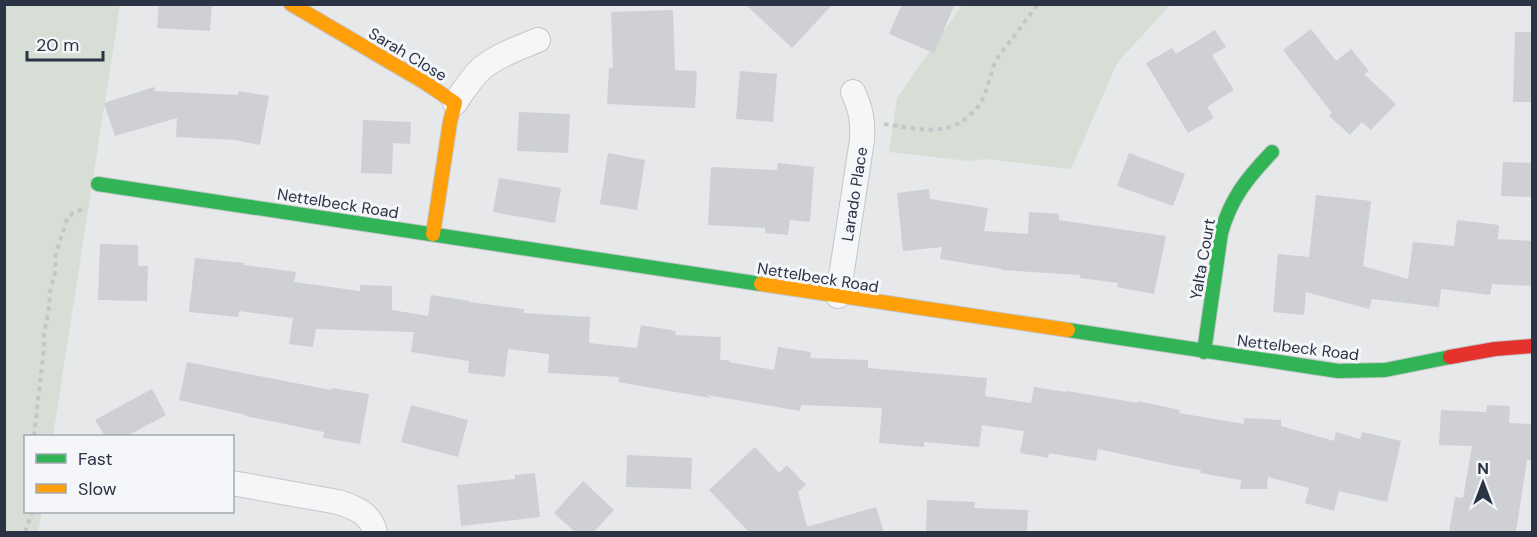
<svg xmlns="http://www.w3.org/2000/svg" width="1537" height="537" font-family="'DM Sans',sans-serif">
<rect width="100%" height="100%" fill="#e6e8ea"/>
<path fill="#d6ded6" d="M4,5H120L53,436H26V512H42L38,532H5Z
M962,5H1170L1117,63L1071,169L985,159L969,161L889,152L897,98Z"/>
<path fill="#ced0d3" d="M159,4H212L210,31L157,28Z
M745,4H833L792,48Z
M902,4H955L934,53L889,34Z
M673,10L675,70L697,71L695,108L607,104L609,68H613L611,12Z
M1311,29L1336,61L1351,49L1369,71L1364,74L1396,104L1371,130L1362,122L1350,135L1329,116L1332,113L1283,50Z
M1215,30L1226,47L1212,55L1234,90L1207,107L1214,118L1188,133L1146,63L1172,48L1176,54Z
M1515,32H1533V102H1513Z
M740,71L777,74L773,122L736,119Z
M154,87L155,91L238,95L239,91L269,96L260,145L235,140L176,137L177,118L115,136L104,103Z
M519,112L570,114L568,153L517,151Z
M363,120L411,122L410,144L393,143L392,174L361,173Z
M608,153L645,160L637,210L600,204Z
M1129,153L1185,174L1173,206L1117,186Z
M1503,162L1533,163V197L1501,196Z
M778,163L814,167L810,222L790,220L788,235L765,233V228L708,225L711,167L777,170Z
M499,178L561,188L555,223L493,212Z
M929,189L930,199L988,208L984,231L1028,234L1029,212L1059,214V220L1166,236L1154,294L1117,287L1118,283L1080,278V275L1002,270V269L940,259L942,247L903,251L897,193Z
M1316,195L1371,201L1363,266L1408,279L1413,242L1454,246L1457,220L1499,225L1498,239L1533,241V286L1492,284L1490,295L1441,289L1439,307L1372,299L1369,309L1306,292L1304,315L1273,312L1278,254L1309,257Z
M100,244L138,245V266H148L147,301L98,300Z
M195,258L244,263V265L296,272L294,282L360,291V285L392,286V310L428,316L431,295L470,301L469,302L524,309V313L590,317L589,343L637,348L641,325L676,331L675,335L721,337L720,360H729V362L774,370L778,347L811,352L810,358L868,360V368L987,378L985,396L1031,403L1034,387L1066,392L1067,391L1138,403V401L1180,410L1179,413L1244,424V418L1281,420V426L1334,441L1336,432L1360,439L1362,432L1401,441L1387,502L1339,491L1334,511L1305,503L1309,488L1268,477L1267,489H1240L1241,480L1200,473L1201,470L1176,466L1098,449L1096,461L1049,453L1048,458L1020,453L1024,431L982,425L979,447L924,442V447L879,443L882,408L801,405L800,411L707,395L710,398L618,382L619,377L548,373L549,354L508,349L505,377L468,373L469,361L411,352L414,332L316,329L313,347L289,344L293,318L239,311L238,317L189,312Z
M187,362L331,390L332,388L369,394L360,444L323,438L324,432L245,416L246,415L179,400Z
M152,389L166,415L127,436H105L95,420Z
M411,405L468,420L458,457L401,442Z
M1487,405L1510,406L1509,423L1533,424V460H1527L1516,532H1449L1455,497L1463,498L1472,446L1439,445L1441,410L1486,412Z
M755,447L779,473L787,465L806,485L798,492L807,527L876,507L884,532H749L709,490Z
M627,455L692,458L691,489L626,487Z
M535,473L540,517L461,526L457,485L515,479V475Z
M583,481L614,510L594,532H575L554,513Z
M927,500L975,502L974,508L1028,510L1027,532H926Z"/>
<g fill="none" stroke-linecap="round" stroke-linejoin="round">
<defs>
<path id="street" d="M455,103C463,91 471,78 482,68C498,55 519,48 538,40
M838,296L862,140C863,120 861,109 853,92
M232,483L338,502C356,508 370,513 375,532"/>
<path id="fast" d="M98,184L761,284
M1068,330L1338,371L1385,370L1450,357
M1204,352L1221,233C1231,198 1247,178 1272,152"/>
<path id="slow" d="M291,4L424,82L455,103L450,122L433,234
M761,284L1068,330"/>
<path id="jam" d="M1450,357L1495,349L1532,346"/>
</defs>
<use href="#street" stroke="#c4c6c8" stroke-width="26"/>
<use href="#fast" stroke="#c4c6c8" stroke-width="16"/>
<use href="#slow" stroke="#c4c6c8" stroke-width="16"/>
<use href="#jam" stroke="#c4c6c8" stroke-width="16"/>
<path stroke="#c5c6ca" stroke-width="4" stroke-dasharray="4.5 4.5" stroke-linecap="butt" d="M884,124C914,128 946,138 970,115C974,111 977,108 980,104C988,90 990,74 996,60L1038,4
M34,436L44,347V334L49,308L50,292L55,272L56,253L67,219L73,213L85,208
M25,532L32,512"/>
<use href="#street" stroke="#f5f6f7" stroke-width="24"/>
<use href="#fast" stroke="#30b455" stroke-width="14"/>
<use href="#slow" stroke="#ff9f0a" stroke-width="14"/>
<use href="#jam" stroke="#e5322d" stroke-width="14"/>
</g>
<g text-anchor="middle" stroke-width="6" stroke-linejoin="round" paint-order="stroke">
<g font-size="16" fill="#2b3445" stroke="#f4f6f9">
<text transform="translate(408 54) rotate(31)" y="6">Sarah Close</text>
<text transform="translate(854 194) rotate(-81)" y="6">Larado Place</text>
<text transform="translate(338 203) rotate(9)" y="6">Nettelbeck Road</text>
<text transform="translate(1202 259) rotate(-80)" y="6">Yalta Court</text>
<text transform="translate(818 277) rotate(9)" y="6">Nettelbeck Road</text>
<text transform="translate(1298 347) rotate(7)" y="6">Nettelbeck Road</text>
</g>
</g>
<rect width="1537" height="537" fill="none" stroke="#2b3445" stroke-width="12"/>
<rect x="24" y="435" width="210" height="78" fill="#f4f6f9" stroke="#a4a8b1" stroke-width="1.5"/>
<rect x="36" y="454" width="30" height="9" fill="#30b455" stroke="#a4a8b1" stroke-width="1.5"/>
<text x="78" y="465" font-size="18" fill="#2b3445">Fast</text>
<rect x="36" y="484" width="30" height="9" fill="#ff9f0a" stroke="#a4a8b1" stroke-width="1.5"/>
<text x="78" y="495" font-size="18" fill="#2b3445">Slow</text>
<g transform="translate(1483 483)" stroke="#f4f6f9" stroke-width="4.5" paint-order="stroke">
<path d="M0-4.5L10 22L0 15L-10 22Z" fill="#2b3445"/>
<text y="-9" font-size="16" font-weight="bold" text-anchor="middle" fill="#2b3445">N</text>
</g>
<path d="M27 51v9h76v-9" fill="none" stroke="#2b3445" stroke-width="3"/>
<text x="36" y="51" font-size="18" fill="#2b3445" stroke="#f4f6f9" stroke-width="4.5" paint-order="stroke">20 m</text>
</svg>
